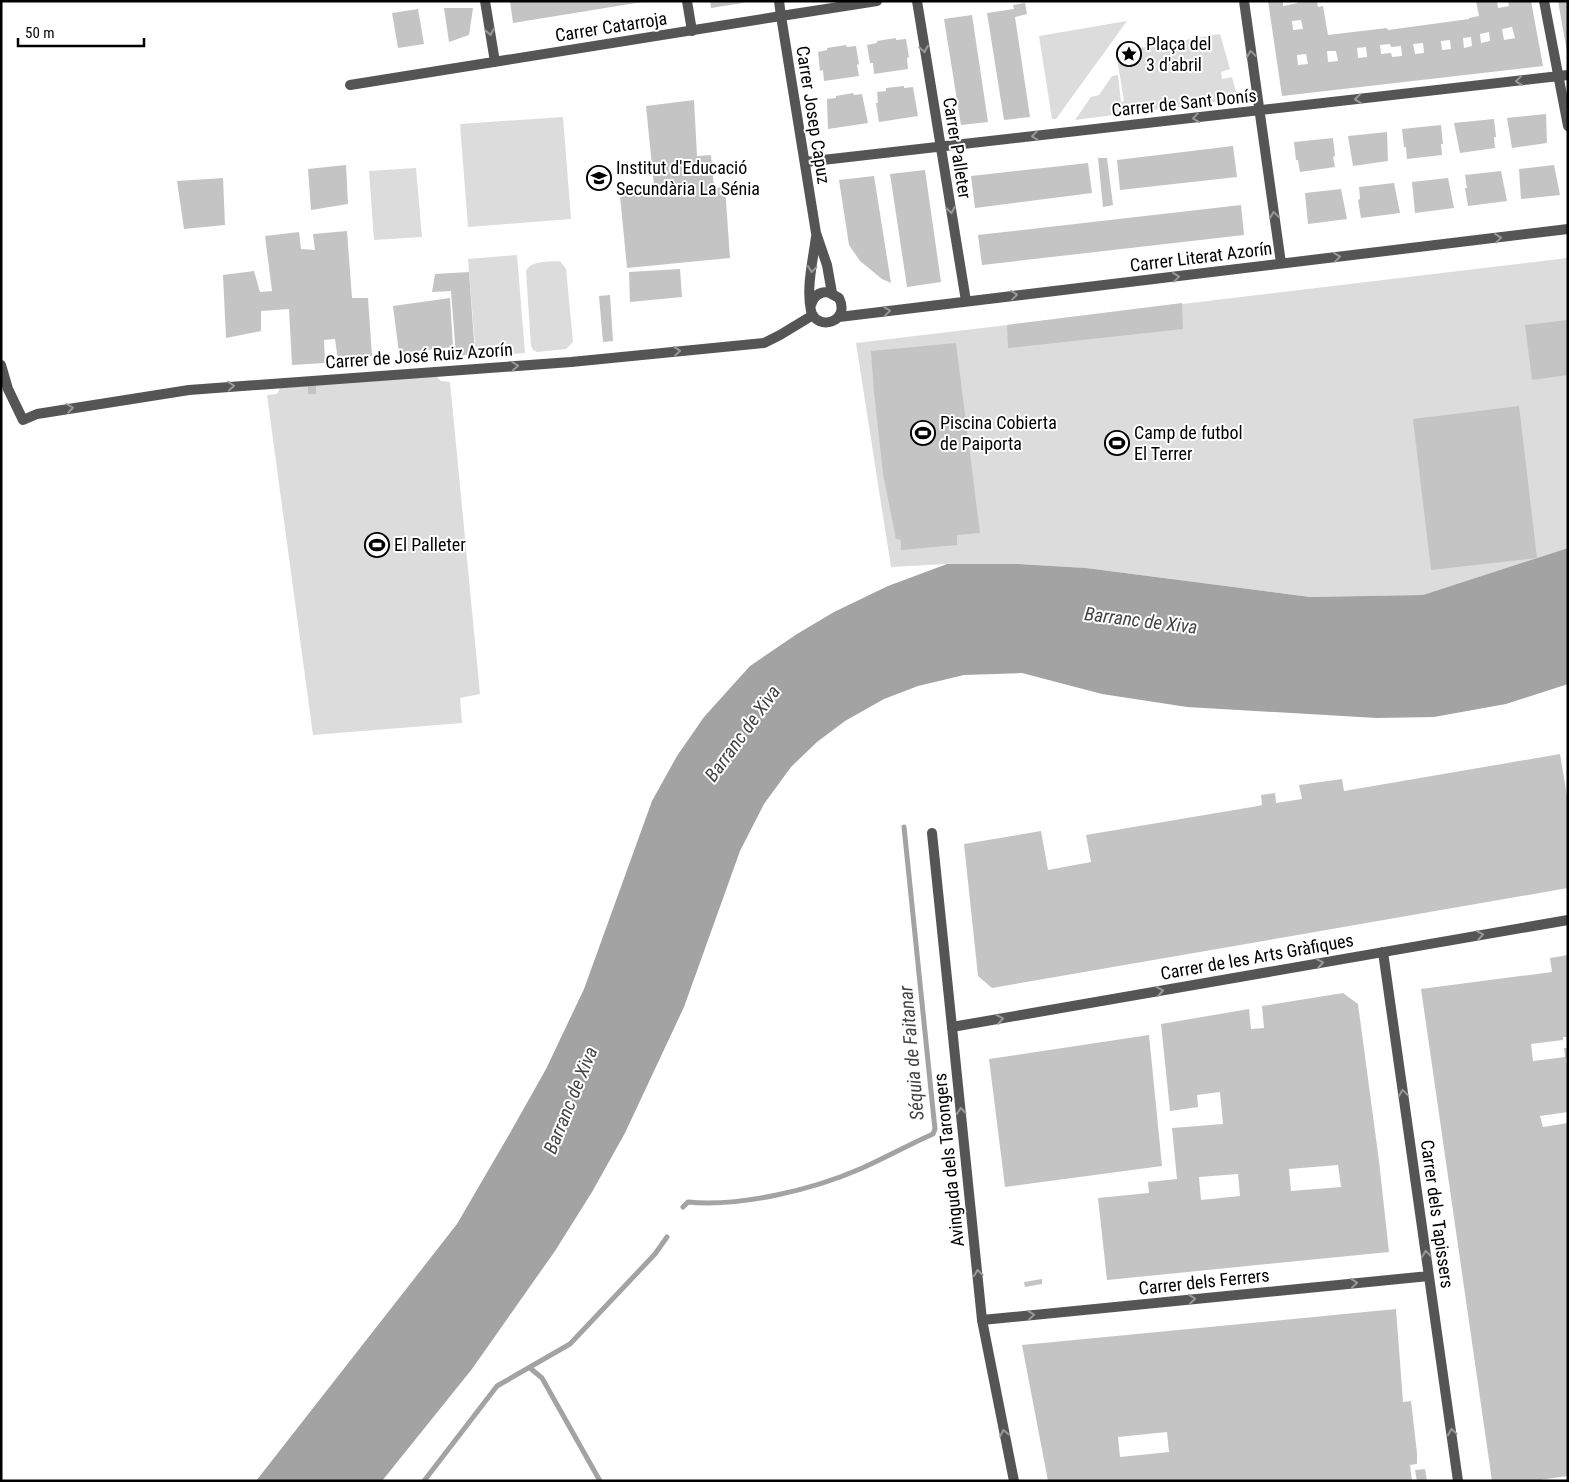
<svg xmlns="http://www.w3.org/2000/svg" width="1569" height="1482" font-family="'Roboto Condensed',sans-serif">
<rect width="100%" height="100%" fill="#fff"/>
<path fill="#dcdcdc" d="M1127,21L1056,119H1052L1039,36Z
M1220,34L1230,69L1221,72L1222,79L1232,77L1238,99L1075,120L1091,97L1099,95L1112,76L1118,75L1121,102L1124,101L1116,52Z
M563,117L571,219L468,227L460,124Z
M416,168L422,237L374,240L369,171Z
M517,255L525,353L476,357L468,259Z
M1568,258V548L1423,595L1310,597L1086,568L1018,564H947L891,567L856,343Z
M560,261L566,269L573,342L566,349L537,352L533,350L531,346L526,271C531,260 549,262 560,261Z
M436,376L441,381L450,382L480,694L460,698L462,723L313,735L267,395L277,394L280,388Z"/>
<path fill="#a3a3a3" d="M1568,548V684L1506,704L1434,717L1377,718L1187,707L1102,694L1022,673L964,675L918,686L884,699L845,721L817,742L791,767L764,804L740,851L684,1007L625,1133L592,1192L555,1251L472,1369L382,1481H256L457,1224L510,1133L546,1069L584,989L652,801L677,756L704,717L750,666L797,634L834,612L888,586L947,564H1018L1086,568L1310,597L1423,595Z"/>
<g fill="none" stroke-linecap="round" stroke-linejoin="round">
<path stroke="#a3a3a3" stroke-width="5" d="M683,1207L688,1202C740,1207 812,1190 860,1169C885,1158 908,1145 933,1134L935,1129L934,1120L904,827
M530,1368L542,1378L600,1481
M424,1481L497,1386L570,1344L655,1254L667,1237"/>
</g>
<path fill="#c4c4c4" fill-rule="evenodd" d="M510,1H642V2L513,23Z
M710,1H742L743,3L711,8Z
M1268,1H1283V6L1298,3L1297,1H1317L1318,7L1323,6L1328,35L1387,28L1388,30L1469,19V18L1479,16L1476,1H1497L1498,8L1509,6L1508,1H1531L1543,66L1282,96ZM1301,20L1303,29L1293,30L1292,21ZM1512,27L1515,38L1504,40L1502,29ZM1489,32L1490,41L1481,43L1480,34ZM1471,37L1472,46L1464,48L1463,38ZM1450,40L1451,49L1442,50L1441,41ZM1423,43L1424,53L1415,54L1413,44ZM1390,44L1391,47L1401,46L1402,56L1392,57L1391,53L1381,54L1380,45ZM1366,47L1367,57L1358,58L1357,48ZM1327,51H1336L1338,61L1328,62ZM1306,54L1308,64L1298,65L1297,55Z
M1558,1H1568V52H1567Z
M1025,3L1027,14L1015,17L1030,117L1004,120L987,13L1014,9L1013,5Z
M444,8H473L469,35L449,42Z
M418,9L424,44L398,48L392,13Z
M972,15L988,122L961,125L944,19Z
M896,38V40L906,39L909,57L907,58L908,69L874,74L873,63H870L867,45L877,43V41Z
M846,45L847,47L856,46L859,64L857,65L859,76L824,81L823,70L820,71L818,52L827,50V48Z
M904,86V88L913,87L918,116L879,122L876,103H878L877,92L886,91V88Z
M853,93L854,95L862,94L868,123L828,129L827,99L836,98V96Z
M694,100L697,156L711,155L714,188L725,187L730,258L627,268L620,196L660,194V185L654,186L646,106Z
M1546,114L1547,143L1512,148L1507,118Z
M1494,119L1496,137H1494L1495,148L1460,153L1454,123Z
M1441,125L1443,144H1441L1442,155L1407,159L1406,147H1404L1402,129Z
M1387,132L1388,161L1353,166L1348,136Z
M1333,138L1335,156L1333,157L1335,167L1300,172L1298,160H1296L1294,142Z
M1233,146L1237,177L1120,190L1117,160Z
M1098,158H1107L1113,205L1103,207Z
M1088,163L1092,193L975,208L971,176Z
M346,165L348,204L311,210L308,169Z
M1554,165L1560,195L1521,199L1519,169Z
M925,170L941,282L907,287L890,174Z
M1501,171L1507,201L1468,206L1465,188H1467L1465,175Z
M874,176L891,283L882,279L860,261L849,245L839,180Z
M223,178L225,225L184,229L177,181Z
M1448,178L1454,208L1415,213L1412,182Z
M1394,183L1400,213L1361,218L1358,200L1360,199L1359,187Z
M1341,189L1347,219L1308,224L1305,193Z
M1241,205L1244,235L982,265L978,235Z
M347,231L352,298H368L372,356L338,360L335,339L324,340L325,363L292,365L289,309L261,311V331L226,338L223,275L254,271L260,292L272,291L265,236L299,232L301,249L315,250L313,234Z
M680,269L682,297L630,302L629,272Z
M469,272L475,354L456,356L451,291L432,292L435,274Z
M610,295L613,341L603,342L599,296Z
M450,298L453,347L399,353L393,306Z
M1182,303L1183,329L1008,348L1007,325Z
M1568,320V375L1532,380L1525,325Z
M956,343L980,533L957,535V545L901,550V540L896,539L883,474L874,392L871,351Z
M316,385V394H308V386Z
M1519,406L1537,558L1431,570L1413,419Z
M1560,754L1568,802V888L992,988L978,976L964,844L1041,831L1048,870L1091,862L1086,835L1258,806L1262,805L1261,795L1275,793L1276,803L1302,799L1299,785L1342,779L1344,791Z
M1568,955V1037H1563V1040L1531,1044L1533,1061L1565,1057L1564,1048H1568V1059L1566,1060L1568,1069V1112L1540,1116L1543,1127L1568,1123V1476L1532,1481H1492L1421,989L1552,972L1550,958Z
M1343,993L1358,1004L1379,1161L1389,1252L1107,1280L1098,1198L1149,1193L1148,1182L1177,1179L1172,1128L1223,1124L1220,1092L1197,1095L1198,1107L1170,1111L1161,1024L1249,1009L1251,1029L1264,1028L1262,1006ZM1338,1165L1341,1187L1291,1191L1289,1169ZM1238,1174L1240,1196L1201,1200L1199,1177Z
M1149,1035L1162,1166L1005,1187L989,1059Z
M1042,1279V1284L1025,1287L1024,1282Z
M1396,1309L1403,1402L1411,1401L1417,1453V1464L1410,1465L1412,1481H1048L1022,1345ZM1167,1432L1169,1452L1120,1457L1118,1437Z
M1425,1469L1427,1481H1417L1415,1470Z"/>
<g fill="none" stroke-linecap="round" stroke-linejoin="round">
<path stroke="#555" stroke-width="10" d="M687,1L692,31"/>
<path stroke="#555" stroke-width="10" d="M485,1L495,62
M917,1L966,301
M1244,1L1281,263
M1544,1L1568,126
M350,85L781,16L816,233L827,265L832,293
M805,162L1568,75
M811,305C813,297 818,292 828,292L839,298C851,322 817,332 811,311C806,288 813,260 816,237
M839,317L1568,229
M1,365L8,389L23,420L37,414L189,390L571,362L764,343L780,335L813,315
M932,833L952,1027
M1383,952L1458,1481
M982,1320L1429,1276"/>
<path stroke="#555" stroke-width="10" d="M779,1L781,16L877,1
M1014,1481L982,1320L952,1027L1568,920"/>
</g>
<defs><path id="oneway-chevron" d="M-2-3.5L2.5 0L-2 3.5" fill="none" stroke-width="1.6" stroke-linecap="round" stroke-linejoin="round" transform="scale(1.25)"/></defs>
<g stroke="#999">
<use href="#oneway-chevron" transform="translate(490 32) rotate(81)"/>
<use href="#oneway-chevron" transform="translate(924 49) rotate(81)"/>
<use href="#oneway-chevron" transform="translate(1251 54) rotate(-98)"/>
<use href="#oneway-chevron" transform="translate(1519 81) rotate(174)"/>
<use href="#oneway-chevron" transform="translate(1358 99) rotate(174)"/>
<use href="#oneway-chevron" transform="translate(1196 118) rotate(173)"/>
<use href="#oneway-chevron" transform="translate(1035 136) rotate(173)"/>
<use href="#oneway-chevron" transform="translate(951 210) rotate(81)"/>
<use href="#oneway-chevron" transform="translate(1274 215) rotate(-98)"/>
<use href="#oneway-chevron" transform="translate(1498 238) rotate(-7)"/>
<use href="#oneway-chevron" transform="translate(1337 257) rotate(-7)"/>
<use href="#oneway-chevron" transform="translate(812 269) rotate(96)"/>
<use href="#oneway-chevron" transform="translate(1176 277) rotate(-7)"/>
<use href="#oneway-chevron" transform="translate(1014 295) rotate(-7)"/>
<use href="#oneway-chevron" transform="translate(887 311) rotate(-7)"/>
<use href="#oneway-chevron" transform="translate(677 351) rotate(-6)"/>
<use href="#oneway-chevron" transform="translate(515 366) rotate(-4)"/>
<use href="#oneway-chevron" transform="translate(231 386) rotate(-4)"/>
<use href="#oneway-chevron" transform="translate(70 408) rotate(-9)"/>
<use href="#oneway-chevron" transform="translate(1480 935) rotate(-10)"/>
<use href="#oneway-chevron" transform="translate(1320 963) rotate(-10)"/>
<use href="#oneway-chevron" transform="translate(1160 991) rotate(-10)"/>
<use href="#oneway-chevron" transform="translate(1000 1019) rotate(-10)"/>
<use href="#oneway-chevron" transform="translate(1403 1093) rotate(-98)"/>
<use href="#oneway-chevron" transform="translate(961 1111) rotate(-96)"/>
<use href="#oneway-chevron" transform="translate(1426 1254) rotate(-98)"/>
<use href="#oneway-chevron" transform="translate(978 1273) rotate(-96)"/>
<use href="#oneway-chevron" transform="translate(1354 1283) rotate(-6)"/>
<use href="#oneway-chevron" transform="translate(1192 1299) rotate(-6)"/>
<use href="#oneway-chevron" transform="translate(1031 1315) rotate(-6)"/>
<use href="#oneway-chevron" transform="translate(1452 1432) rotate(-98)"/>
<use href="#oneway-chevron" transform="translate(1004 1433) rotate(-101)"/>
</g>
<defs>
<symbol id="sight-ring" viewBox="-11 -11 22 22"><circle r="9.5" fill="#fff" stroke="#000" stroke-width="1.5"/><path d="M0-6L1.8-2.2L6-1.7L2.9 1.2L3.7 5.4L0 3.3L-3.7 5.4L-2.9 1.2L-6-1.7L-1.8-2.2Z" fill="#000"/></symbol>
<symbol id="school-ring" viewBox="-11 -11 22 22"><circle r="9.5" fill="#fff" stroke="#000" stroke-width="1.5"/><path d="M0-5L7-2L0 1L-7-2ZM-4 1L0 2.5L4 1V4Q0 6-4 4Z" fill="#000"/></symbol>
<symbol id="stadium-ring" viewBox="-11 -11 22 22"><circle r="9.5" fill="#fff" stroke="#000" stroke-width="1.5"/><path d="M0-5a6.5 5 0 1 0 0 10a6.5 5 0 1 0 0-10ZM-3.5-1.8h7v3.6h-7Z" fill="#000"/></symbol>
</defs>
<g fill-rule="evenodd">
<use href="#sight-ring" x="1115" y="40" width="28" height="28"/>
<use href="#school-ring" x="585" y="164" width="28" height="28"/>
<use href="#stadium-ring" x="909" y="419" width="28" height="28"/>
<use href="#stadium-ring" x="1103" y="429" width="28" height="28"/>
<use href="#stadium-ring" x="363" y="531" width="28" height="28"/>
</g>
<g text-anchor="middle" stroke-width="4" stroke-linejoin="round" paint-order="stroke">
<g font-size="18" fill="#000" stroke="#fff">
<text transform="translate(611 27) rotate(-9)" y="6">Carrer Catarroja</text>
<text transform="translate(1184 103) rotate(-6)" y="6">Carrer de Sant Donís</text>
<text transform="translate(813 115) rotate(81)" y="6">Carrer Josep Capuz</text>
<text transform="translate(957 148) rotate(81)" y="6">Carrer Palleter</text>
<text transform="translate(1201 257) rotate(-7)" y="6">Carrer Literat Azorín</text>
<text transform="translate(419 356) rotate(-4)" y="6">Carrer de José Ruiz Azorín</text>
<text transform="translate(1257 957) rotate(-10)" y="6">Carrer de les Arts Gràfiques</text>
<text transform="translate(949 1160) rotate(-96)" y="6">Avinguda dels Tarongers</text>
<text transform="translate(1437 1214) rotate(82)" y="6">Carrer dels Tapissers</text>
<text transform="translate(1204 1282) rotate(-6)" y="6">Carrer dels Ferrers</text>
</g>
<g font-size="18" fill="#000" stroke="#fff" text-anchor="start">
<text x="1146" y="50">Plaça del<tspan x="1146" dy="21">3 d'abril</tspan></text>
<text x="616" y="174">Institut d'Educació<tspan x="616" dy="21">Secundària La Sénia</tspan></text>
<text x="940" y="429">Piscina Cobierta<tspan x="940" dy="21">de Paiporta</tspan></text>
<text x="1134" y="439">Camp de futbol<tspan x="1134" dy="21">El Terrer</tspan></text>
<text x="394" y="551">El Palleter</text>
</g>
<g font-size="19" font-style="italic" fill="#444" stroke="#fff">
<text transform="translate(1141 620) rotate(7)" y="7">Barranc de Xiva</text>
<text transform="translate(742 733) rotate(-54)" y="7">Barranc de Xiva</text>
<text transform="translate(911 1053) rotate(-95)" y="7">Séquia de Faitanar</text>
<text transform="translate(570 1100) rotate(-68)" y="7">Barranc de Xiva</text>
</g>
</g>
<rect width="1569" height="1482" fill="none" stroke="#000000" stroke-width="5"/>
<path d="M18 38v8h126v-8" fill="none" stroke="#000000" stroke-width="2.5"/>
<text x="25" y="38" font-size="15" fill="#000000" stroke="#ffffff" stroke-width="4" paint-order="stroke">50 m</text>
</svg>
